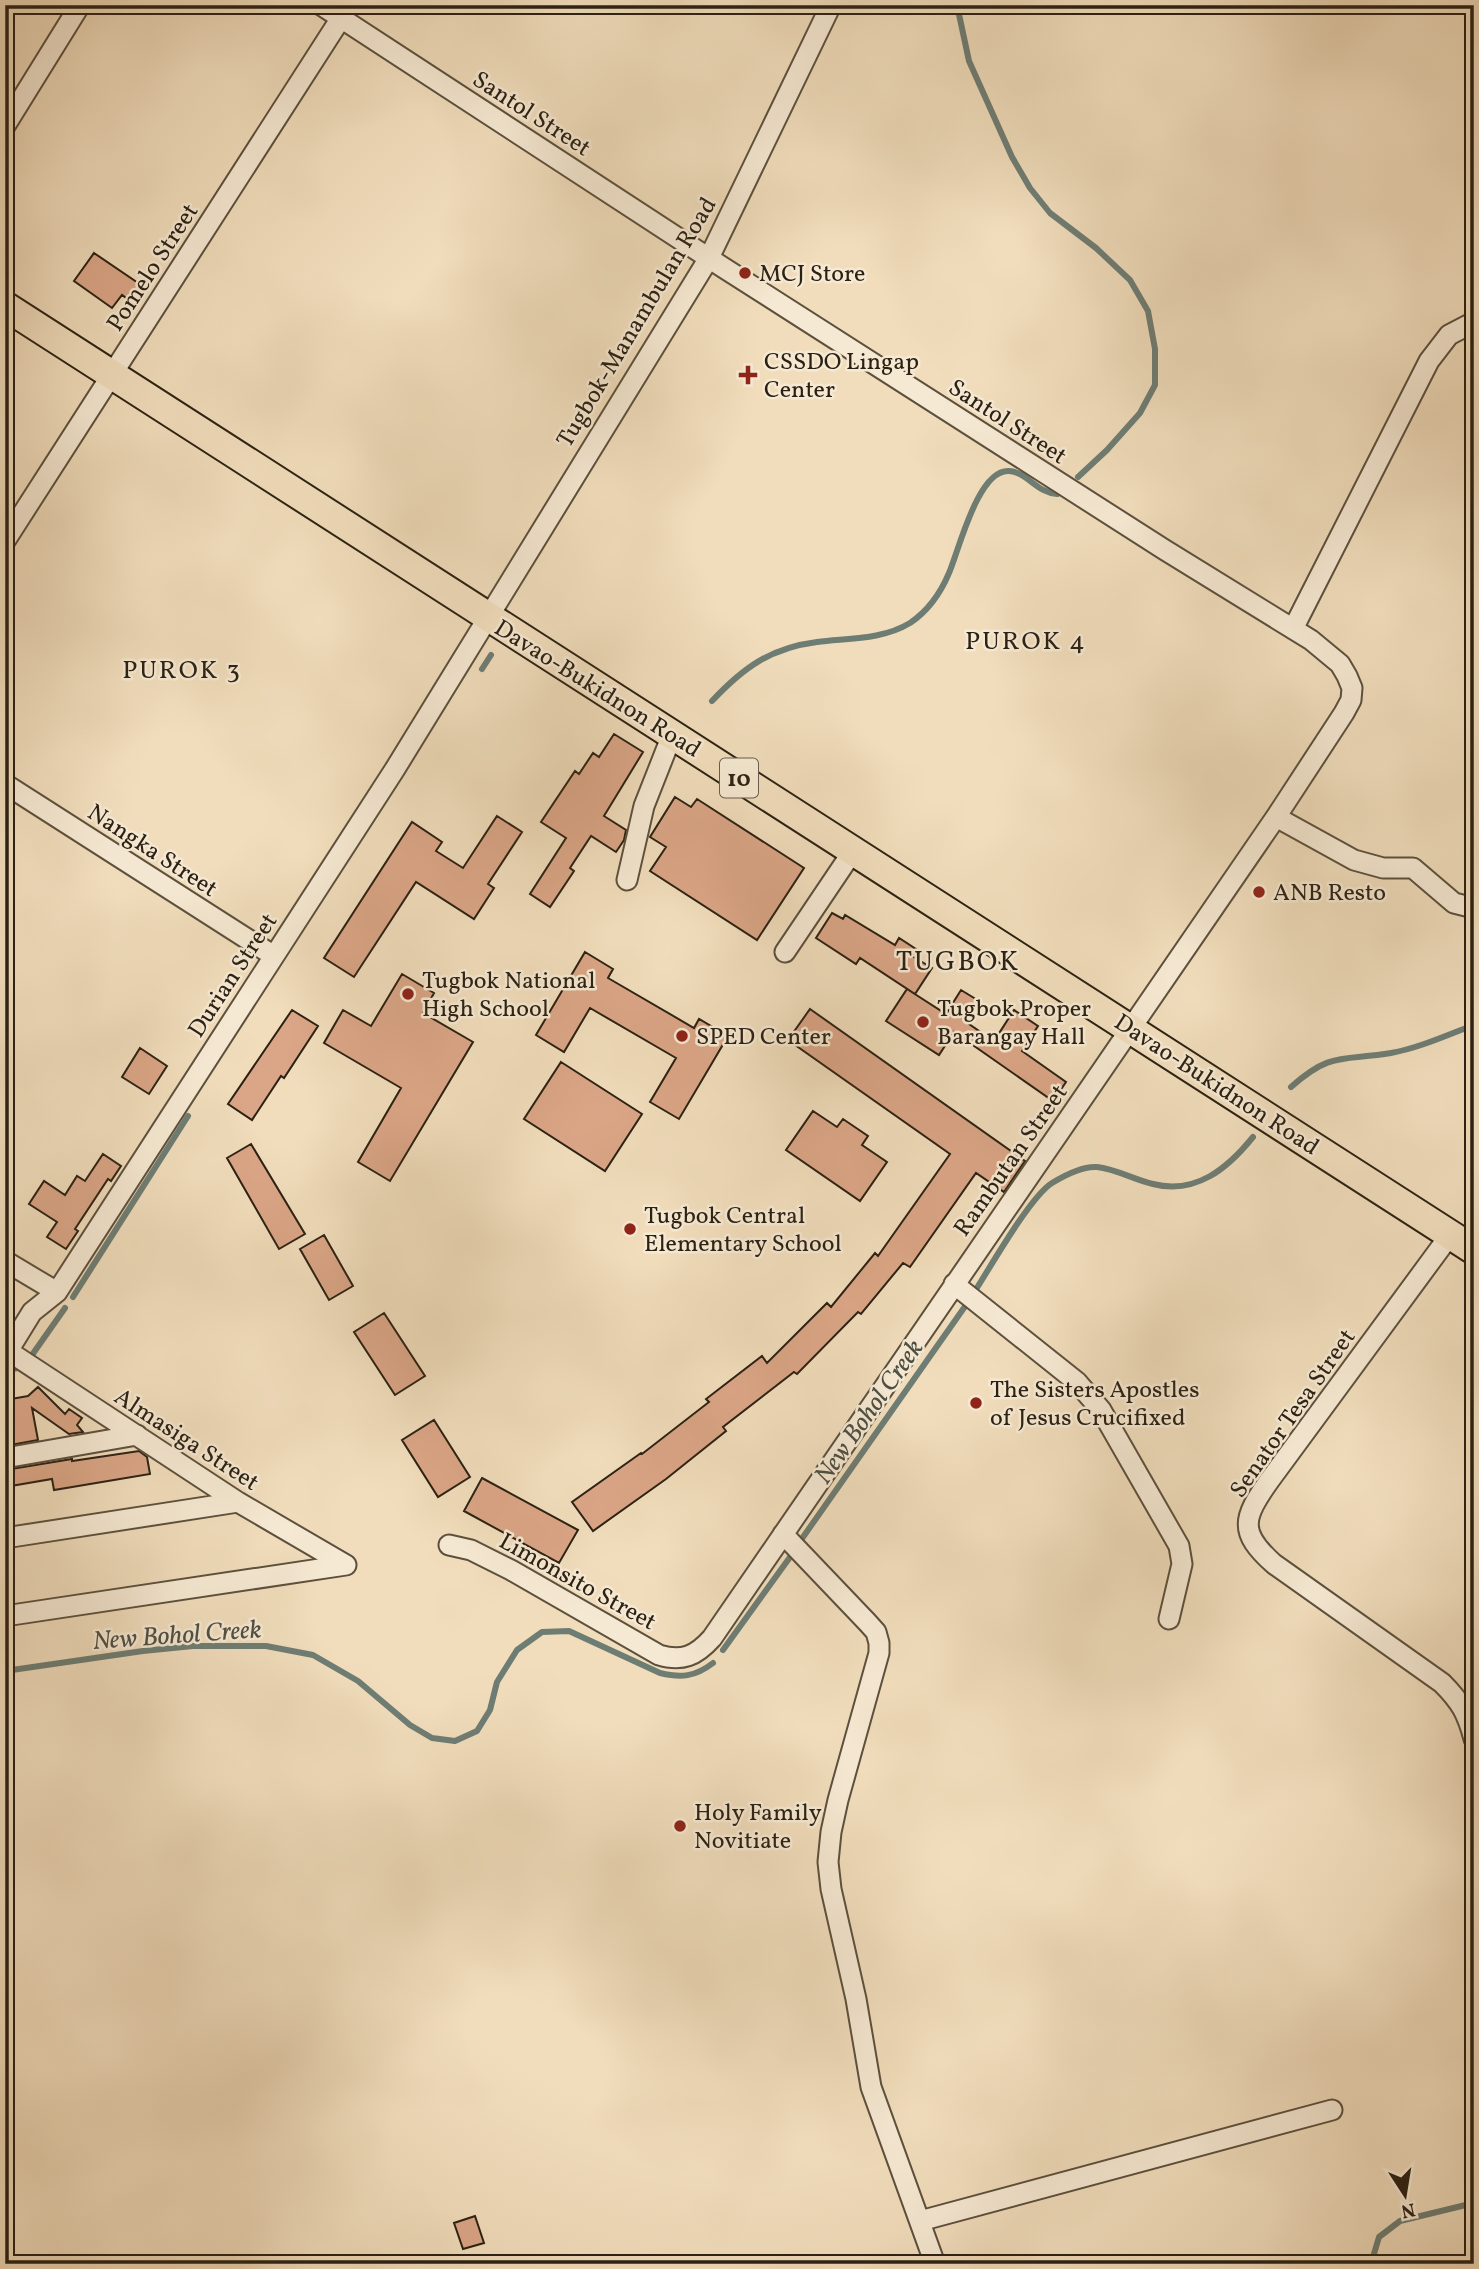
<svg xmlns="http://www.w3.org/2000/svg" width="1479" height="2269" font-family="Vollkorn,serif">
<rect width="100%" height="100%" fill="#f1ddbc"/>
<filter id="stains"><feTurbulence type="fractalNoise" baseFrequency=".00286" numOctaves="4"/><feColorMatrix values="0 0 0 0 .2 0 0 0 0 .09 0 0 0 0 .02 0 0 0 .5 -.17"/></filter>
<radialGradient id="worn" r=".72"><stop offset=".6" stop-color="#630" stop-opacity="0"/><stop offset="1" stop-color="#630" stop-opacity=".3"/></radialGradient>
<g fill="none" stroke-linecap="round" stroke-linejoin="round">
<path stroke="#6e7d74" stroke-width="6" d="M957,5L969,61L1012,157L1030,188L1050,213L1096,248L1130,280L1148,311L1155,349V385L1140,413L1107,450L1078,477
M482,669L491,655
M712,701C743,668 770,648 817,642C848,638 882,640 910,623C928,611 941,592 949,573C959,550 978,469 1009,471C1027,472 1037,493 1057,494
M1291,1087C1331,1051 1343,1061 1391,1053C1419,1048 1447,1035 1474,1025
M975,1291C991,1266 1030,1197 1052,1183C1065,1175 1082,1166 1097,1167C1116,1169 1135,1180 1153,1184C1196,1195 1228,1168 1253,1137
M73,1297L188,1116
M32,1355L65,1308
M5,1371L17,1368
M801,1540L966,1305
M723,1650L793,1553
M5,1671L143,1651L193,1646H266L313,1655L358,1681L410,1725L432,1738L455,1741L477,1731L490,1710L497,1682L517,1650L542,1632L569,1631L660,1673C681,1678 695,1677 713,1663
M1371,2264L1379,2237L1400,2221L1474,2203"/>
</g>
<path fill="#dba687" stroke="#2b2113" stroke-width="2" d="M94,253L144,287L133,303L122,295L112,308L74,281Z
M614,734L643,752L604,816L626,830L624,840L616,852L591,836L570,868L574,871L550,907L530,894L566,838L541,822L575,771L579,774L593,753L599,757Z
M675,797L691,807L697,799L804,868L757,940L650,871L666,847L650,837Z
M497,816L522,832L488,884L494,888L474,919L416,882L354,977L324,958L412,822L442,842L436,851L463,868Z
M832,913L843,919L845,915L895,945L899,938L916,949L912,956L932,968L915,994L860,958L856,964L816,938Z
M585,952L613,969L608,978L694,1028L699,1019L728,1036L679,1119L650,1102L676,1058L590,1008L564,1052L536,1035Z
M402,974L434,993L423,1013L473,1042L390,1181L358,1162L401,1088L324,1043L343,1010L371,1026Z
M907,989L946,1014L961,990L979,1001L966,1022L994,1041L1014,1010L1038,1026L1022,1051L1066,1082L1053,1101L954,1032L939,1055L886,1021Z
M810,1009L1025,1161L1004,1192L976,1173L910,1267L903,1263L861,1314L858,1312L797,1374L794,1372L723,1427L726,1431L666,1479L593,1531L572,1502L641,1453L642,1454L709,1402L706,1399L762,1356L767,1363L827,1303L831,1307L875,1253L878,1256L950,1154L788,1040Z
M292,1010L318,1026L284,1078L281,1076L252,1120L228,1104Z
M140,1048L167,1066L149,1094L122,1077Z
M561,1062L642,1114L605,1171L524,1119Z
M813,1111L837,1127L843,1119L868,1136L862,1145L887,1162L860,1201L786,1150Z
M251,1144L305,1234L279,1249L227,1158Z
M103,1154L121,1166L111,1181L108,1179L75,1229L78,1231L66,1249L47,1237L57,1222L29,1204L44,1181L65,1195L77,1176L85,1181Z
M324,1235L353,1286L329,1300L300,1249Z
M384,1313L425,1376L395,1395L354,1332Z
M38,1387L65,1414L69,1409L82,1418L77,1425L83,1432L69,1434L32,1408L38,1440L5,1446V1400L28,1396Z
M434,1420L470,1477L438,1497L402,1440Z
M139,1451L147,1457L150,1474L54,1490L52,1479L5,1487V1470L72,1459V1461Z
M482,1478L578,1530L559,1563L464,1511Z
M475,2216L484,2243L463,2249L454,2223Z"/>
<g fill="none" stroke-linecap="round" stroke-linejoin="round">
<defs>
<path id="minor" d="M321,5L724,268L1165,550L1311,640L1340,664L1347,676L1352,688L1351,700L1344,713L1276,817L712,1638C696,1656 682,1662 659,1655L511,1570L471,1550L449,1545
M5,126L80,5
M5,541L341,18
M1293,629L1429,361L1449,335L1474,322
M5,784L274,956
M1276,817L1354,860L1383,868H1413L1454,903L1474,908
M627,880L644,806L672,735
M785,952L853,851
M1450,1235L1269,1481C1243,1518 1238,1532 1274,1564L1442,1683C1461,1702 1467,1713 1474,1739
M5,1261L57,1292
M954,1284L1077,1382L1101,1410L1179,1546L1182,1564L1169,1619
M5,1349L238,1502L346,1565
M8,1351L32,1312L57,1292L395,769L709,258L831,5
M5,1458L137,1435
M783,1534L867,1622L876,1632L879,1643V1653L838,1800L831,1832L828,1862L831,1889L856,1999L871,2087L935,2264
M5,1538L238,1502
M5,1616L346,1565
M920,2221L1332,2110"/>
<path id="highway" d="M5,306L1474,1250"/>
</defs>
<use href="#minor" stroke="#5c503d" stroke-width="23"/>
<use href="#highway" stroke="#2b2113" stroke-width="32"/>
<use href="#minor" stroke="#f6e9d3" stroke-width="19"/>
<use href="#highway" stroke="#f1ddbc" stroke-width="28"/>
</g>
<g fill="#8f2418" stroke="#f6e9d3" stroke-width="2.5">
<circle cx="745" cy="273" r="7"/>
<path d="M744.5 364.5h7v7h7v7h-7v7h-7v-7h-7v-7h7z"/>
<circle cx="1259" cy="892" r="7"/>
<circle cx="408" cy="994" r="7"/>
<circle cx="923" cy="1022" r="7"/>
<circle cx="682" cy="1036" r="7"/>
<circle cx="630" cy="1229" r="7"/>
<circle cx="976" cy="1403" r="7"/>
<circle cx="680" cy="1826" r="7"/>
</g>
<g text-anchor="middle" stroke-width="5" stroke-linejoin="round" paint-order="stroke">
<rect fill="#f6e9d3" stroke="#685d4d" stroke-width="2" x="720" y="758.5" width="38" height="39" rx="5"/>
<g font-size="23" font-weight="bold" fill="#2b2113">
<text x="739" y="786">10</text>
</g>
<g font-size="24" fill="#2b2113" stroke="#f6e9d3">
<text transform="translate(532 113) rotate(33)" y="8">Santol Street</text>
<text transform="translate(152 267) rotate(-57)" y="8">Pomelo Street</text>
<text transform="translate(636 322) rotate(-59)" y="8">Tugbok-Manambulan Road</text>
<text transform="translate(1008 421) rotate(33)" y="8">Santol Street</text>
<text transform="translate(598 688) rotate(32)" y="8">Davao-Bukidnon Road</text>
<text transform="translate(153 850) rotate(33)" y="8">Nangka Street</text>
<text transform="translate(232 975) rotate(-57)" y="8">Durian Street</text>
<text transform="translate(1217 1084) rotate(33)" y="8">Davao-Bukidnon Road</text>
<text transform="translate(1010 1160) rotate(-55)" y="8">Rambutan Street</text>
<text transform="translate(1292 1413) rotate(-55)" y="8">Senator Tesa Street</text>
<text transform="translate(187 1439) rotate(33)" y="8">Almasiga Street</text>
<text transform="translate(578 1581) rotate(29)" y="8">Limonsito Street</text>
</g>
<g font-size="24" fill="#2b2113" stroke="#f6e9d3" text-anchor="start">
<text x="759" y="281">MCJ Store</text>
<text x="764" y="369">CSSDO Lingap<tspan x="764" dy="28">Center</tspan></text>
<text x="1273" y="900">ANB Resto</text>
<text x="422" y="988">Tugbok National<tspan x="422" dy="28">High School</tspan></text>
<text x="937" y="1016">Tugbok Proper<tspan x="937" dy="28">Barangay Hall</tspan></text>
<text x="696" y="1044">SPED Center</text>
<text x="644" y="1223">Tugbok Central<tspan x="644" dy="28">Elementary School</tspan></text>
<text x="990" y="1397">The Sisters Apostles<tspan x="990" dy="28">of Jesus Crucifixed</tspan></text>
<text x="694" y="1820">Holy Family<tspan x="694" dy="28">Novitiate</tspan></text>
</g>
<g font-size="26" letter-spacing="2" fill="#2b2113" stroke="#f6e9d3">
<text x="1026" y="649">PUROK 4</text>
<text x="182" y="678">PUROK 3</text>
</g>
<g font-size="26" font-style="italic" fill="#4d4f44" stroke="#f6e9d3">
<text transform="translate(868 1411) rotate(-55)" y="9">New Bohol Creek</text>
<text transform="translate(177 1634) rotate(-4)" y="9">New Bohol Creek</text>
</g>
<g font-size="28" letter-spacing="2" fill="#2b2113" stroke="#f6e9d3">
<text x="958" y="970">TUGBOK</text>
</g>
</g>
<rect width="1479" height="2269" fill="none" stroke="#f1ddbc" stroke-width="28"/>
<rect x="7" y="7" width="1465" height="2255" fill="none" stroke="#2b2113" stroke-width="3.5"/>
<rect x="14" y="14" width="1451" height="2241" fill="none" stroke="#2b2113" stroke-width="2"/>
<g transform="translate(1405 2195) rotate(168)" stroke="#f6e9d3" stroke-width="5" paint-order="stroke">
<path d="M0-5L12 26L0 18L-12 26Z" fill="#2b2113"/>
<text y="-10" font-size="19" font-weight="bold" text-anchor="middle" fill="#2b2113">N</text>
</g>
<rect width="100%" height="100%" filter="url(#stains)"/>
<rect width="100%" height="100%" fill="url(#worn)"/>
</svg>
